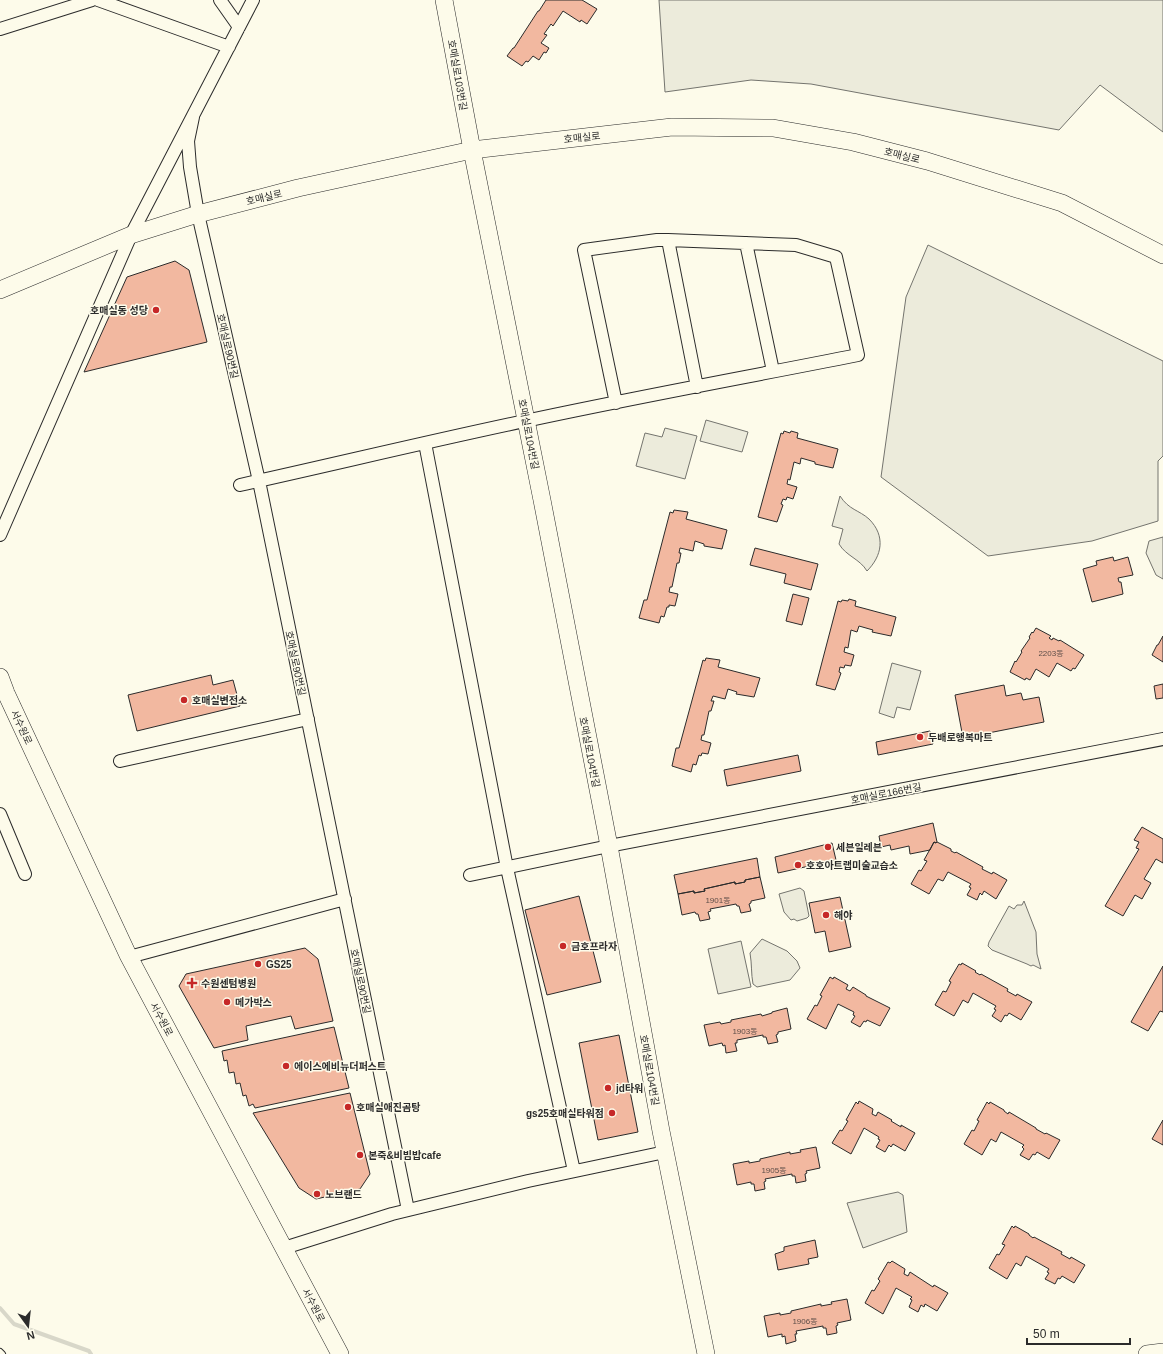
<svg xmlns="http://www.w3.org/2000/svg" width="1163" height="1354" font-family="Helvetica,'Noto Sans KR',sans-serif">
<rect width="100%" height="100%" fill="#fdfbea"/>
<path fill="#ecebdb" stroke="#74746e" d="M659,0H1163V132L1100,85L1059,130L811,84L751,80L665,92Z
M928,245L1163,361V456L1158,461V521L1092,541L988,556L881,477L906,297Z
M706,420L748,432L742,452L700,441Z
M665,428L697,436L685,479L636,466L645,433L662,437Z
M840,496C849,510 859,510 869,519C886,536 882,556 867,571C860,559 846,556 839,544L843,529L832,526Z
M1163,537V579L1156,575L1146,553L1149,541Z
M892,663L921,671L910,710L897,707L894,718L879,713Z
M800,888L804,891L809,916L807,918L797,921L794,919L791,920L784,912L779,894Z
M1024,901L1036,932L1037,954L1041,969L1033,965L1031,966L1027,964L992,950L988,946L989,942L1009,906L1014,909L1017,905H1022Z
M762,939L787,951L797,961L800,968L790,980L757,987L753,984C751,974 752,964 750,953Z
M741,941L751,987L718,994L708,949Z
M898,1192L903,1195L907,1232L863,1248L847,1203Z"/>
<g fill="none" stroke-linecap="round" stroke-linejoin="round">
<path stroke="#d8d7c9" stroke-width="4" d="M0,1308L14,1324L89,1351L91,1354"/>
</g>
<path fill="#f2b8a0" stroke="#2b2b2b" d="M546,0H582L597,9L587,24L581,20L580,22L563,11L553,26L551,24L544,34L547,35L541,43L549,48L546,53L544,52L539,60L533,56L528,62L526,61L522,66L507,56L513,48H514L538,11H539Z
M175,261L189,270L207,342L84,372L127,277Z
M784,431L790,433L791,431L798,433L797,438L838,449L833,468L815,464V462L801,458L800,464L794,462L790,480L788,479L787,484L797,487L793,499L787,497L786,500L783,499L781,504L783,505L777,522L758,517L781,433L783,434Z
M674,510L688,512L686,519L727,530L722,549L704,546V544L695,541L693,551L680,548L679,553H681L679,563H677L672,587H670L669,592L678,594L675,606L669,605V607H667L664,617L661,616L659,623L639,618L644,600H647L670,512L673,513Z
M755,548L818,564L811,590L784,583L786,574L750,565Z
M1113,557L1114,561L1128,557L1133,575L1118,578L1119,582H1121L1123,594L1092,602L1083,569L1097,565L1096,561Z
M793,594L809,598L802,625L786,621Z
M849,599L856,601L855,606L896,617L891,636L872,632L873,630L859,626L857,632L851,630L848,648L845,647L844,652L854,655L851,666L845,665L844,668L840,667L839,672L841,673L835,690L816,685L838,601L841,602L842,600L848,601Z
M1036,628L1051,636L1049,638L1052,640L1053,638L1059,641L1060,640L1084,655L1075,669L1073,668L1071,671L1057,663L1049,677L1036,669L1030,680L1026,678L1025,680L1010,672L1015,661L1016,662L1022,652L1021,651L1030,638L1029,637L1032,632L1033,633Z
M1163,636V662L1152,655L1157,645H1158Z
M706,658L720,660L718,667L760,678L754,697L736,694L737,692L728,689L725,699L713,696L711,701H714L711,711H709L704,735H702L701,740L711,743L708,754L702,753L701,756L699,755L696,765L693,764L691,772L672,766L676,748H679L703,660L705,661Z
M211,675L213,685L233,680L240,706L137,731L128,695Z
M1163,684V698L1156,699L1154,686Z
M1004,685L1006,696L1021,693L1023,700L1039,697L1044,722L963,738L955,695Z
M930,731L933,744L878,755L876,742Z
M798,755L801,771L727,786L724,770Z
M933,823L937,842L936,843L934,842L930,850L910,854L909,846L891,850L890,845L881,847L879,836Z
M1142,827L1163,839V863L1156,859L1144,879L1151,883L1142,899L1135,895L1123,916L1105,906L1139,849L1136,848L1139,842L1134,840Z
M934,842L936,843L937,842L951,849V851L955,853L956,852L983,867L982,869L992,874L993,872L1007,880L996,899L984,891L982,895L980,893L977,900L967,895L971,888L969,887L971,884L948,872L943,881L938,879L929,894L911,884L919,870L921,871L927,861L924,860Z
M832,843L836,860L778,873L775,857Z
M757,858L760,877L745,880V882L735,884V882L704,889L705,891L694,893V891L678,894L674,875Z
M760,877L765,898L751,901V903L749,904L751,911L741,913L739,906H737L736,904L710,909L711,911L708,912L710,919L700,921L698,914H696L695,912L682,915L678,894L694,891V893L705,891L704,889L735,882V884L745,882V880Z
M579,896L601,982L547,995L525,910Z
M840,897L851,947L829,952L825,931L815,933L809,903Z
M305,948L318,959L333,1021L295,1029L291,1016L246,1026L248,1040L214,1048L179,986L186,974Z
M962,963L976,971L975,972L980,975L981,974L1008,989L1007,991L1016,996L1017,994L1032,1002L1021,1020L1009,1013L1007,1016L1005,1015L1001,1022L992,1016L996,1010L994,1009L996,1006L973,993L968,1003L963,1000L954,1016L935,1005L943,991L946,992L951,982L949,981L959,964L961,965Z
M1163,966V1012L1160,1011L1148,1031L1131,1022Z
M830,977L833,979L834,977L848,985L846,989L850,991L853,987L866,995V996L890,1008L880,1026L867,1020L866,1022L864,1021L860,1027L851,1022L855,1016L853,1015L854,1012L838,1004L826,1029L807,1019L815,1005L817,1006L822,996L820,995Z
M787,1008L791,1029L778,1032V1034L776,1035L778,1042L768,1044L766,1037H763V1035L737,1040V1043H735L737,1051L726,1053L725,1045L723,1046L722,1043L709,1046L704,1025L720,1022L721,1024L731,1022V1020L761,1014L762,1016L772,1013V1012Z
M334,1027L349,1088L255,1108L253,1104L249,1106L246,1095L243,1096L240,1083L236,1084L234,1072L229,1073L227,1060L224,1061L222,1051Z
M619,1035L638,1132L598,1140L579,1043Z
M350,1093L370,1174L360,1189L316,1199L299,1188L253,1113Z
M859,1101L873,1109L872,1114L876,1116L878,1112L892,1120L891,1121L901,1127V1125L915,1133L905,1151L893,1144L891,1147L889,1145L885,1152L876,1147L880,1140L878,1139L879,1137L864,1128L851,1154L832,1143L840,1130L842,1131L848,1121L846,1120L856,1102L858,1104Z
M987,1102L989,1104L990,1102L1004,1110V1111L1008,1114L1009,1112L1036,1128V1129L1045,1134L1046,1133L1060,1140L1049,1159L1037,1152L1035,1155L1033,1154L1029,1160L1020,1155L1024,1149L1022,1147L1024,1145L1001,1132L996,1142L991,1139L982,1155L964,1144L972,1130L974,1131L979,1121L977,1120Z
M1163,1120V1145L1152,1139Z
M816,1147L820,1168L806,1171L807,1173L805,1174L806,1181L796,1183L795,1176H792V1174L765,1179L766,1181L764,1182L765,1189L755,1191L754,1184H751V1182L737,1185L733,1164L749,1161V1163L760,1161V1159L790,1152V1154L801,1152L800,1150Z
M1012,1226L1014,1228L1015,1226L1029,1234V1235L1033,1238L1034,1237L1062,1252L1061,1254L1070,1259L1071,1257L1085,1265L1074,1283L1062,1276L1060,1279L1058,1278L1055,1284L1045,1279L1049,1273L1047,1272L1049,1269L1026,1256L1021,1266L1016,1263L1007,1279L989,1268L997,1254L999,1255L1005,1245L1002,1244Z
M815,1240L818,1257L808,1259L809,1264L778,1270L775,1254L784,1251V1247Z
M892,1261L905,1269L904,1274L908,1276L910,1272L933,1287L934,1285L948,1293L937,1311L925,1304L924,1307L921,1305L918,1312L909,1307L912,1300L910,1299L912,1297L896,1288L883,1314L865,1303L872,1290L874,1291L880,1281L878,1279L888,1262L890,1263Z
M847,1299L851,1320L837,1323L838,1325L836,1326L837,1333L827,1335L826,1328H823V1326L796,1331L797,1334H795L796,1341L786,1344L785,1336L782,1337V1334L768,1337L764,1316L780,1313V1315L791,1313V1311L821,1304V1306L832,1304L831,1302Z"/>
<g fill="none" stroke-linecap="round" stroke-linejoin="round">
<defs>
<path id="lane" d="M0,1352L2,1354"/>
<path id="street" d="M98,0L229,47
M220,0L239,27
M0,29L92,0
M193,117L188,141L190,167L198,214L259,481L408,1210
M668,240L697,387
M746,243L773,371
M425,443L507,868L574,1171
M240,485C335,464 430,441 525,421C636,397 747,377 858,355L836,257L796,245L668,240H657L584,250L616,403
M0,535L131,235L253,0
M120,761L308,719
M0,814L25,874
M470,875L609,846L1163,739
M129,957L345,899
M284,1248L392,1214L528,1181L665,1152"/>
<path id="secondary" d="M444,0L472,150L542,500L609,846L661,1131L706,1354
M0,290L131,235L198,214L298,188L472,150L672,127L773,128L853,142L927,161L1062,203L1163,255
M0,677L6,693L128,955L340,1354
M1147,1354L1163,1352"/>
</defs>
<use href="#lane" stroke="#2b2b2b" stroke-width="8"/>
<use href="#street" stroke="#2b2b2b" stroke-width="14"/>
<use href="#secondary" stroke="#2b2b2b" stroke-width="18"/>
<use href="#lane" stroke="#fdfbea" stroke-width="6"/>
<use href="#street" stroke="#fdfbea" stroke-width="12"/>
<use href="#secondary" stroke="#fdfbea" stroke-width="17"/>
</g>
<g fill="#c62828" stroke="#fdfbea" stroke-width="1.5">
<circle cx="156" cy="310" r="4"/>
<circle cx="184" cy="700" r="4"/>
<circle cx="920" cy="737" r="4"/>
<circle cx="828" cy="847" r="4"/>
<circle cx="798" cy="865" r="4"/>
<circle cx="826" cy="915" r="4"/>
<circle cx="563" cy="946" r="4"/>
<circle cx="258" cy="964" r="4"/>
<path d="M190 977h4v4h4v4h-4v4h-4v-4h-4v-4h4z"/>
<circle cx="227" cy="1002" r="4"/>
<circle cx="286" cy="1066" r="4"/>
<circle cx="608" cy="1088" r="4"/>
<circle cx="348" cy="1107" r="4"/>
<circle cx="612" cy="1113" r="4"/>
<circle cx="360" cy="1155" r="4"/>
<circle cx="317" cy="1194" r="4"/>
</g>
<g text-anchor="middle" stroke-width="3" stroke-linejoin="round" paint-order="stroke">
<g font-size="8" fill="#5d4e48">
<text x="1051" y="656">2203동</text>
<text x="718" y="903">1901동</text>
<text x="745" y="1034">1903동</text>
<text x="774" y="1173">1905동</text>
<text x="805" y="1324">1906동</text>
</g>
<g font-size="10" fill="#2b2b2b" stroke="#fdfbea">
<text transform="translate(458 75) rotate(80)" y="4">호매실로103번길</text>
<text transform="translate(582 137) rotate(-6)" y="4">호매실로</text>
<text transform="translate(902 155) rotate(14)" y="4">호매실로</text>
<text transform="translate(264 197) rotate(-14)" y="4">호매실로</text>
<text transform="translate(228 346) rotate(77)" y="4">호매실로90번길</text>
<text transform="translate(529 434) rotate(79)" y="4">호매실로104번길</text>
<text transform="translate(296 663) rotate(78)" y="4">호매실로90번길</text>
<text transform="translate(22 727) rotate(65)" y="4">서수원로</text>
<text transform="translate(590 752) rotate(79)" y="4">호매실로104번길</text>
<text transform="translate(886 793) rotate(-11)" y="4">호매실로166번길</text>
<text transform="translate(361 981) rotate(78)" y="4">호매실로90번길</text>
<text transform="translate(162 1019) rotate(62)" y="4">서수원로</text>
<text transform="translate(650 1070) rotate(80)" y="4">호매실로104번길</text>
<text transform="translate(314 1305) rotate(62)" y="4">서수원로</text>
</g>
<g font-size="10" font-weight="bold" fill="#2b2b2b" stroke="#fdfbea" text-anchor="start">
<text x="148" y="314" text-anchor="end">호매실동 성당</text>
<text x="192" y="704">호매실변전소</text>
<text x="928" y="741">두배로행복마트</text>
<text x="836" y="851">세븐일레븐</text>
<text x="806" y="869">호호아트랩미술교습소</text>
<text x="834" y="919">해야</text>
<text x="571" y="950">금호프라자</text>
<text x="266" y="968">GS25</text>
<text x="201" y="987">수원센텀병원</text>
<text x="235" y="1006">메가박스</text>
<text x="294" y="1070">에이스에비뉴더퍼스트</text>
<text x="616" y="1092">jd타워</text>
<text x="356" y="1111">호매실애진곰탕</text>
<text x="604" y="1117" text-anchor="end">gs25호매실타워점</text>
<text x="368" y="1159">본죽&amp;비빔밥cafe</text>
<text x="325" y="1198">노브랜드</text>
</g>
</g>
<g transform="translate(28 1326) rotate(165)" stroke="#fdfbea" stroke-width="3" paint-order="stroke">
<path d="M0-3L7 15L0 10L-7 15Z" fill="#2b2b2b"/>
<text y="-6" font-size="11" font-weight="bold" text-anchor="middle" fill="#2b2b2b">N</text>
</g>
<path d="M1027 1338v6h103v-6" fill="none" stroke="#2b2b2b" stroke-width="2"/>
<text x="1033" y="1338" font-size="12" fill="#2b2b2b" stroke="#fdfbea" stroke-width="3" paint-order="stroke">50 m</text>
</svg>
